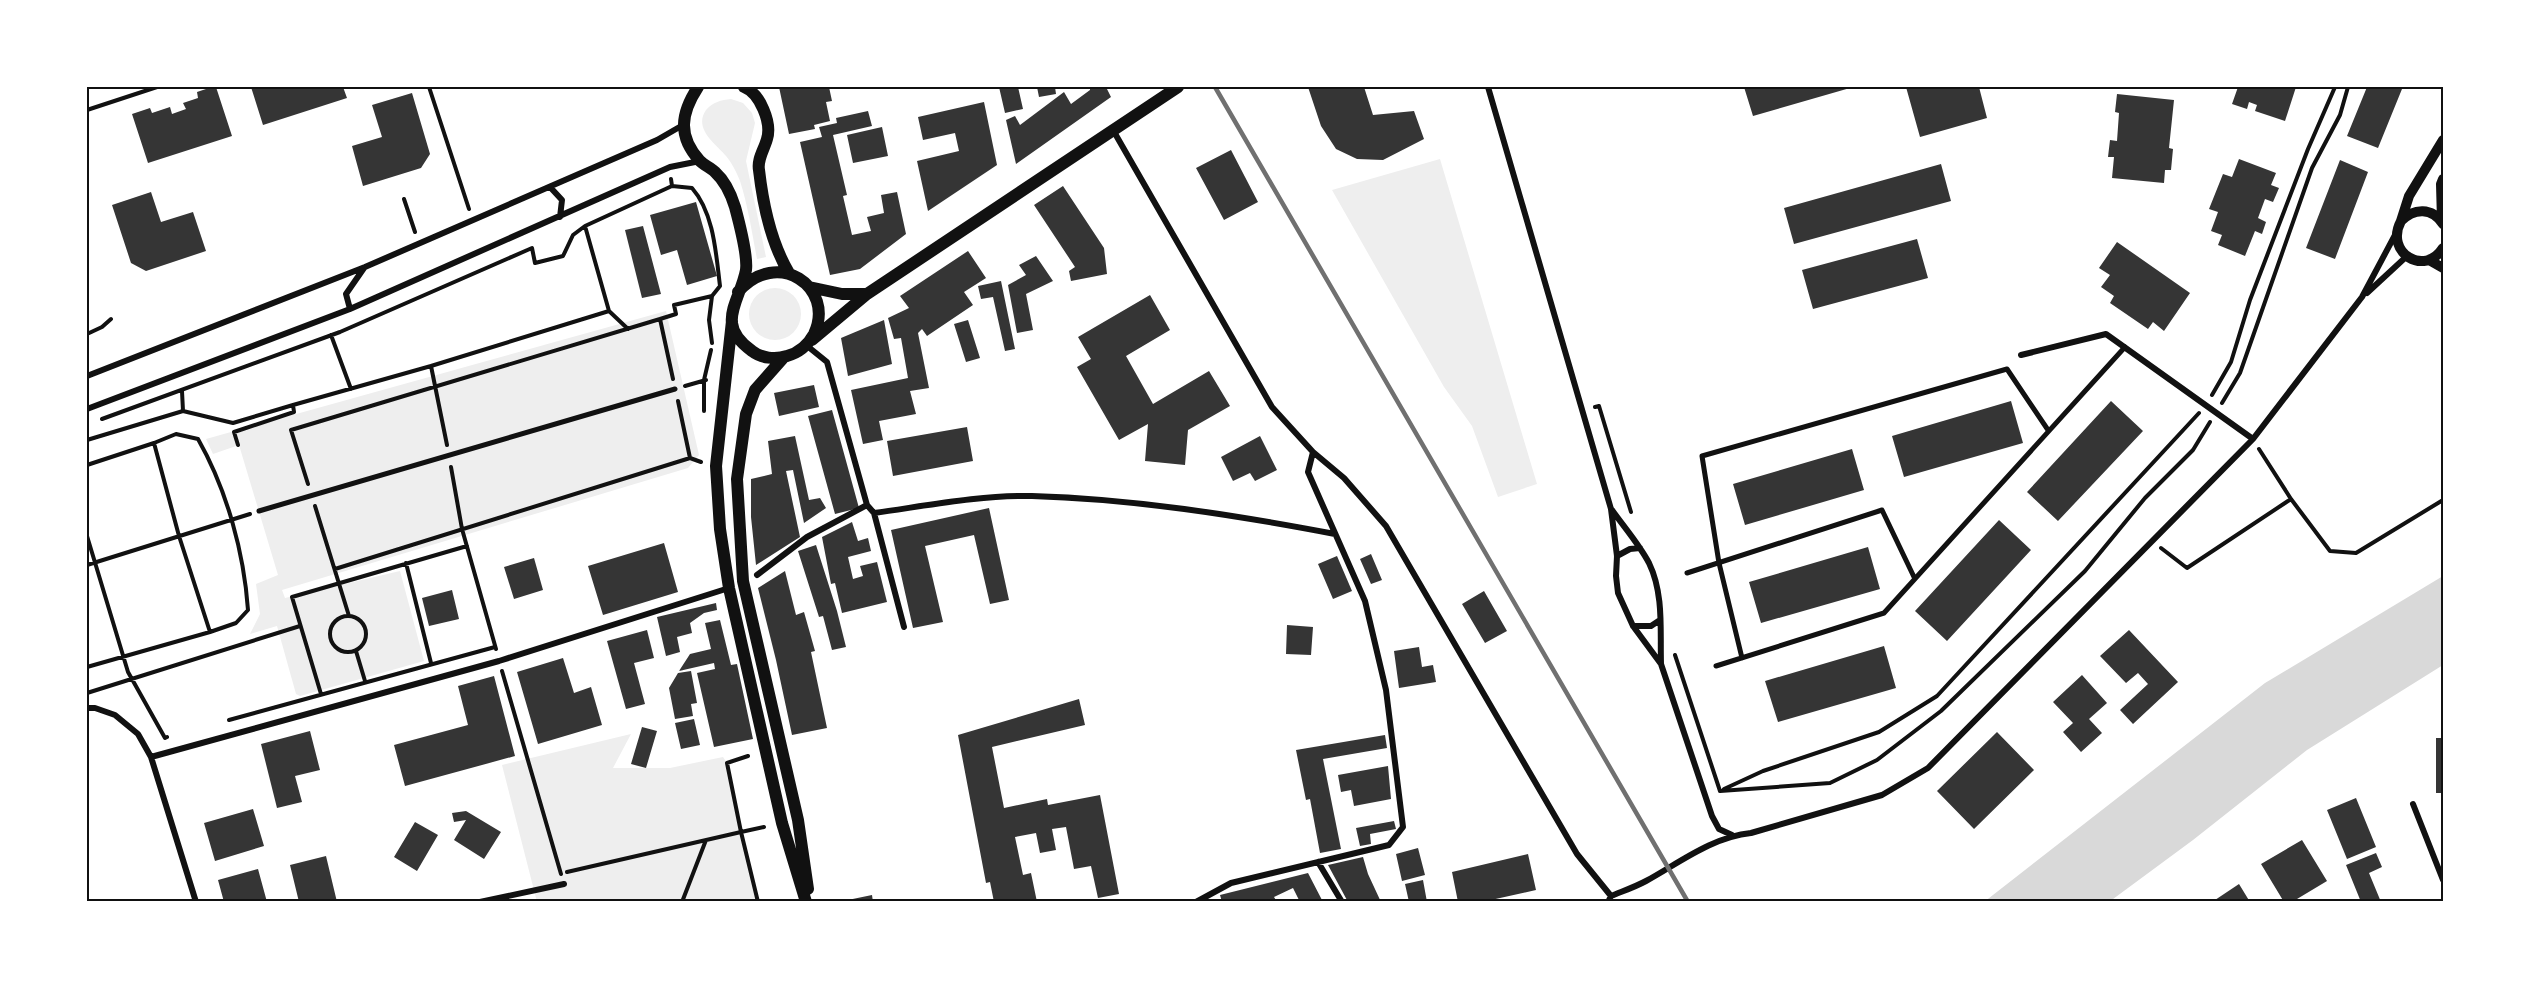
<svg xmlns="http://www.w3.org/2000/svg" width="2530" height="989" font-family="Ubuntu,sans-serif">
<rect width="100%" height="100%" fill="#fff"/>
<path fill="#eee" d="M731,99L743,103L752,113L755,123L746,161L766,257L757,259C752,233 748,206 740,181C737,173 732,163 726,156C716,144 693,129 706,110C713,102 721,100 731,99Z
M1440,159L1537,484L1498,497L1472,426L1444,387L1332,190Z
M749 314a26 26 0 1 1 52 0a26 26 0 1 1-52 0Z
M666,311L699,455L688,468L282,590L285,598L400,571L424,661L300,696L296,694L277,626L250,634L260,614L256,584L278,575L239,445L213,454L206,439Z
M631,734L613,768H670L723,757L727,763L758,902H537L502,765Z"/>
<path fill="#d9d9d9" d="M2443,576V665L2307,750L2193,840L2109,902H1984L2265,683Z"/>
<path fill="#353535" d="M212,87H216L232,136L148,163L132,114L150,108L152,113L170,107L172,114L186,109L183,103L198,98L197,92Z
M251,87H343L347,98L263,125Z
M779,87H829L832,101L826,102L830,121L814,125L815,129L789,134Z
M999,87H1018L1023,109L1005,113Z
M1037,87H1055L1056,94L1039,97Z
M1090,87H1106L1111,97L1016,164L1006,120L1015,116L1020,125L1064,92L1071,104L1090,90Z
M1308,87H1364L1373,115L1414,111L1424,139L1383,160L1357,159L1336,149L1321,126Z
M1744,87H1850V88L1753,116Z
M1906,87H1979L1987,118L1920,137Z
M2238,87H2296L2285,121L2255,111L2257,105L2249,102L2247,109L2232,104Z
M2367,87H2396L2402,89L2378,148L2347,136Z
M412,93L430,154L421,168L363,186L352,146L382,137L372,105Z
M2117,94L2174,100L2169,148L2173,149L2171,170H2165L2164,183L2112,178L2114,157H2108L2110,140L2117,141L2119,113L2115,112Z
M984,102L997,165L928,211L917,161L959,151L955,133L923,140L918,117Z
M868,111L872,126L833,135L847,195L843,196L852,235L871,231L867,217L884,213L881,195L897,192L906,234L860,269L830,275L800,142L822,137L819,127L837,123L836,118Z
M882,127L888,156L853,163L847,135Z
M1231,150L1258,202L1224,220L1196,168Z
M2239,159L2276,173L2271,185L2279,188L2273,202L2265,199L2258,218L2266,222L2262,234L2255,231L2245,256L2218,245L2222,235L2211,231L2218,212L2209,209L2223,174L2232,177Z
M2340,160L2368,172L2335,259L2306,248Z
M1941,164L1951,201L1794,244L1784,208Z
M1063,186L1104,248L1107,274L1071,281L1069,271L1075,267L1034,205Z
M151,192L161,222L193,212L206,251L146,271L131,263L112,205Z
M696,202L717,276L687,285L677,250L661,255L650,215Z
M643,226L661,294L642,298L625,230Z
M1917,239L1928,278L1813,309L1802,270Z
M2117,242L2190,293L2164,331L2153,322L2148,329L2110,303L2114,296L2101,287L2110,275L2099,268Z
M968,251L986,278L964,292L973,305L927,336L922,329L918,333L929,388L910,391L916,414L879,421L883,440L863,444L851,390L908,378L901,338L894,339L888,318L909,308L900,296Z
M1036,256L1053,281L1026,294L1033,330L1017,333L1008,285L1026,275L1019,265Z
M1001,281L1015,349L1005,351L993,297L981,299L978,286Z
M1150,295L1170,330L1126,356L1153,404L1209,371L1230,406L1188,430L1185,465L1145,461L1148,424L1119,440L1077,367L1091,359L1078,337Z
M884,320L892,364L848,376L841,338Z
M968,320L980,358L966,362L954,324Z
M814,385L819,407L779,416L774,393Z
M2011,401L2023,443L1904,477L1892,436Z
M2111,401L2143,431L2058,521L2027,492Z
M832,410L859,508L835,514L808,416Z
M967,427L973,461L893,476L887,441Z
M795,436L809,500L820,498L826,508L804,523L793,470L786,471L800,537L756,565L751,517V479L772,474L768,441Z
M1260,436L1277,470L1255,481L1250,473L1233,481L1221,457Z
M1852,449L1864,490L1745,525L1733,484Z
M989,508L1009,600L990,604L974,535L925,546L943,622L913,628L891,530Z
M1999,520L2031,550L1947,641L1915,611Z
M852,522L858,541L868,538L871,551L848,557L853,579L863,576L860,566L877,562L887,602L842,613L835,583L831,584L822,537Z
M664,543L678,592L603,615L588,566Z
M816,545L837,611L846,647L832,650L823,616L819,617L798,551Z
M1868,547L1880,589L1761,623L1749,582Z
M1371,554L1382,580L1371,584L1360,559Z
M1337,556L1352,591L1333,599L1318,564Z
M534,558L543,590L514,599L504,567Z
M785,571L796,615L804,612L815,651L811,652L827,728L792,735L776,660L758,588Z
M452,590L459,619L429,626L422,598Z
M1484,591L1507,631L1485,643L1462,604Z
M716,603L717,610L704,613L690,623L692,633L677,637L680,652L666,656L657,617Z
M720,620L731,665L737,664L753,739L714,747L697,673L715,669L714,663L679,671L690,654L711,649L705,623Z
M1287,625L1313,627L1311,655L1286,654Z
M647,630L654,658L634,663L645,704L626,709L607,641Z
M2129,630L2178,682L2133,724L2120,710L2148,684L2138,673L2126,683L2100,656Z
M1884,646L1896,688L1778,722L1765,681Z
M1419,647L1422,667L1433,665L1436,682L1399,688L1394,651Z
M563,658L574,693L591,687L602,725L538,744L517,672Z
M691,671L697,703L691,704L693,716L675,719L669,688L678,673Z
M2082,675L2107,703L2089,719L2102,733L2081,752L2063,732L2073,723L2053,702Z
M494,676L515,756L405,786L394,745L468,725L458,686Z
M1079,699L1085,725L992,747L1004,808L1047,799L1048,805L1100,795L1119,894L1098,898L1091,866L1074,869L1066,827L1052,829L1056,850L1040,853L1036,833L1015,837L1023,875L1031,873L1037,902H994L990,882L986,883L958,735Z
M694,719L700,745L681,749L675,723Z
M642,727L657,731L646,768L631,764Z
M310,731L320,770L295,776L302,802L277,808L261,744Z
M1997,732L2034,770L1974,829L1937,791Z
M1385,735L1387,748L1323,759L1341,849L1320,853L1310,799L1306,800L1296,750Z
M2436,738H2443V793H2436Z
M1388,766L1391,799L1354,806L1351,790L1341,792L1338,775Z
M2356,798L2376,847L2347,859L2327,810Z
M253,809L264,846L215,861L204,823Z
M466,811L501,832L484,859L454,840L466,820L454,822L452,813Z
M1394,821L1396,829L1370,834L1371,844L1360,846L1356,828Z
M415,822L438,835L417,871L394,857Z
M2302,840L2327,881L2292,902H2284L2261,864Z
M1418,848L1425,875L1402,881L1396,854Z
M2376,853L2382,867L2369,873L2381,902H2361L2346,865Z
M1528,854L1536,890L1482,902H1458L1452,872Z
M326,856L337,902H299L290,865Z
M1363,857L1368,874L1381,902H1348L1328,865Z
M258,869L267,902H224L218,880Z
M1308,873L1323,902H1300L1293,888L1274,897L1277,902H1222L1220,895Z
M1423,880L1427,902H1409L1405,884Z
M2239,884L2250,902H2212Z
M872,895L873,902H843V901Z"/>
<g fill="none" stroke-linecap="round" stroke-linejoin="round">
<path stroke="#111" stroke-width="4" d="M429,87L469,209
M87,110L157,87
M404,199L415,232
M712,296L709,320L712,343
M609,311L585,226L672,186L671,179
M660,319L676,314L674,305L712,296L720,286C716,254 714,213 692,188L672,186
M87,334L102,327L111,319
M331,335L351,389
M431,366L609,311L628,329
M685,386L706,380
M182,391L183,411
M2212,395L2231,362L2250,300L2308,149L2335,87
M678,401L690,458L701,462
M2222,403L2240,373L2312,168L2340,115L2348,87
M293,405L431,366L447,445
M1595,407L1599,406L1631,512
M704,411V380L711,350
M102,419L340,332L532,248L535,263L563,256L573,235L585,226
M87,440L183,411L233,423L293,405L294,412L234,432L238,445
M2259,449L2291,499
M87,465L154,443L179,536L210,632
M451,467L462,529L496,649
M308,484L291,430L660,319L673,379
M315,506L349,616
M87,536L128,672L165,738L167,737
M2161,548L2187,568L2291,499L2330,551L2356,553L2443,500
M406,563L431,663
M87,565L250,514
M335,569L690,458
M330 634a18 18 0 1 1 36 0a18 18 0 1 1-36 0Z
M356,651L365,681
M1675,655L1720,791
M87,667L210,632L236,623L248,610C244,553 227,490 198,439L176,434L154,443
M502,671L561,874
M87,693L300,626
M321,694L292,597L467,546
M229,720L495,647
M748,756L727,763L741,832L764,827
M1724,789L1763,771L1879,732L1937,696L2199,413
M1720,791L1830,783L1877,760L1941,711L2085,571L2145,498L2193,450L2210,422
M567,872L741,832L758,902
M682,902L706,840"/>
<path stroke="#111" stroke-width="5" d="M259,511L675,389
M1687,573L1882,510L1914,577
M1742,658L1719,563L1702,456L2007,369L2048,430
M1716,666L1884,613L2125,347"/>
<path stroke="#111" stroke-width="6" d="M1488,87L1611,509L1617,556L1616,576L1618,593L1633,626L1661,664L1712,816L1719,829L1732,835
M1113,130L1272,407L1313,452L1308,472L1365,601L1386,690L1403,827L1389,845L1231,883L1196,902
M550,187L562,200L560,217
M2367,293L2407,256
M350,309L346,294L364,268
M806,345L827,362L867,505L874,513C925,506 981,495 1032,496C1134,499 1235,515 1335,534
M2021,355L2106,334L2253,439
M87,376L365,267L657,140L683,125
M87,409L350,309L670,167L700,161
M1313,452L1344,478L1386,526L1577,854L1611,896
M1612,510C1624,527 1639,544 1649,563C1664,594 1660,630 1661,663
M874,513L904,627
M1617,556L1630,549L1640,548
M757,575L807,537L867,505
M1633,626H1651L1660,620
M87,708H95L115,715L138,734L151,757L196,902
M151,757L499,661L729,588
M2413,804L2443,880
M1318,862L1342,902
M480,902L564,884
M1608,902L1611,896C1623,891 1635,887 1646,881C1679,863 1712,837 1751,833L1882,795L1928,768L2253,439L2362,297L2395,235"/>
<path stroke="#111" stroke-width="10" d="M2401,221L2409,196L2443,140
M2442,221L2441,184L2443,179
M2443,224C2432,207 2414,208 2401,221C2384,253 2425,277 2443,248
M2429,260L2443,268"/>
<path stroke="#111" stroke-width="12" d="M698,87C681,113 677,136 700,161C704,165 711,168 715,172C725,181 731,194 735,207C739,222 748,255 746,270C740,302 714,324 752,351C761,358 775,360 787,356C798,353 808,345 814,334C836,287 777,247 738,292
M744,87C760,93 772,123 767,139C764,150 757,159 759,170C763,205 771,243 789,273
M809,287L842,294H867
M732,321L716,466L720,529L729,588L782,823L806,902
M812,340L867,294L1178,87
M784,357L755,390L746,414L737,479L743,581L798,820L808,889"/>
<path stroke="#707070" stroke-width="4.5" d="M1215,87L1688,902"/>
</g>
<rect width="2530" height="989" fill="none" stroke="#ffffff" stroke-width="177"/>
<rect x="88" y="88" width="2354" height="812" fill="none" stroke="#111" stroke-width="2"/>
</svg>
